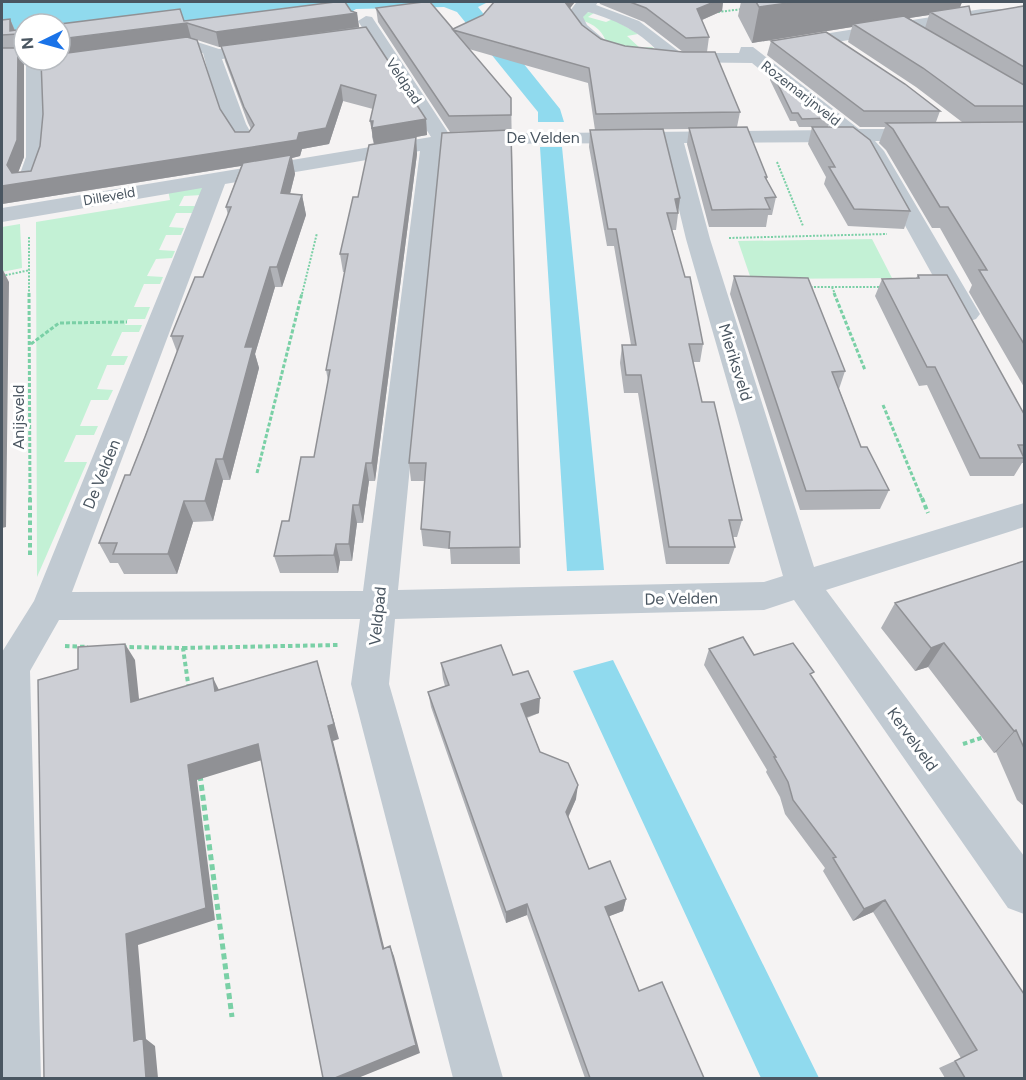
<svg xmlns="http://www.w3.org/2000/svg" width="1026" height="1080" font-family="Figtree,sans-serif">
<rect width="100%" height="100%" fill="#f5f3f3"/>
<path fill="#c3f1d5" d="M586,12L594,13L588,17L606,22L613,19L638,34L627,36L640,48L652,47L657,51L652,53L607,43C601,29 595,25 581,20Z
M206,184L202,195L184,196L179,206H195L192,213H176L169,227L184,228L181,235H166L159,250L175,251L172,258L156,259L147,276L163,277L160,284H144L134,307H150L145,319H128L125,325H142L139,332H122L111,356H128L124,365H107L97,389L113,390L108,400H91L80,426H98L94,435H76L64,462H87L37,577L36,222L170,200L168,190Z
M20,224L22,268L2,272V227Z
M872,239L892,278L751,279L738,241Z"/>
<path fill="#90daee" d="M2,2H488L478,7L560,109L564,122H538V112L457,12L444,7L356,9L348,14L60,40V24H24V40L2,35Z
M540,147H562L604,570L567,571Z
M613,660L819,1078H761L573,671Z"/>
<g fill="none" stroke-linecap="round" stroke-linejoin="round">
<path stroke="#7ad0a6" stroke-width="2" stroke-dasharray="2 1.5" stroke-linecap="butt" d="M718,12L743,9
M777,162L803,226
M29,237V294
M729,238L887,234
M2,276L30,270
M807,287H884
M832,287L835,294
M302,294L317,233"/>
<path stroke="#7ad0a6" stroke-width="3" stroke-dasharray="4 2" stroke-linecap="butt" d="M29,293L30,499
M834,293L865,370
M31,344L59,323L127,322
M883,405L922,499
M257,473L302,293"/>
<path stroke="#7ad0a6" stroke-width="4" stroke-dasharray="4.5 3" stroke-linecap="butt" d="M30,498V556
M922,498L928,513
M65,646L88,647
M122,647L183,648L189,690
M183,648L338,645
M963,744L984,737"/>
<path stroke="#7ad0a6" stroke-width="5" stroke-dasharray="6 4" stroke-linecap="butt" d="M200,775L232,1017"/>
<path fill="#c1cad2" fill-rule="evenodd" d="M581,2H598L596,5L639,21L681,53H739L741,47H753L859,129H926L933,131L936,135L933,139L926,141H875L884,151L980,314L976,319L967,322L958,319L954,314L866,155L849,142L684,143L710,239L814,567L1024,503V527L826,590L1024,856V914L1008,908L794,600L764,610L395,619L389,684L503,1078H453L351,684L360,619L59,620L30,671L41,1078H2V652L34,601L202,188L2,222V208L431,137L358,21L366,16L372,17L449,134L834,130L752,63L666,62C650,37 618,20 588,12L583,17L587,25L613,47L610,51C591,55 573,31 566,16L576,3ZM663,143L686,239L783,576L764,582L398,590L441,147L460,144ZM420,151L363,591L72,592L225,184Z
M982,9H1024V19H982L792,49L783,44L792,39Z
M191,40L219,49L266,43L275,48L266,53L222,59L246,124L256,142L253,146H239C221,120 211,84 203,53C188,50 154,58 146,49L155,44Z
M86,54L95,59L92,63L44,70L46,157L36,187H20L17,182L26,157V60H60V57Z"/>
</g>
<path fill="#b0b2b7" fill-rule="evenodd" d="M599,2H723L722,11L702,20L709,37L707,52L740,112L737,127L767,177V180L776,197L772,215H768L766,227H709L687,144L689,129L595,130L588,83L469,49L511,98L520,564H451L450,549L423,546L421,529L425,481H411L409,463L478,131L450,132L378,22L376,8L453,29L569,9L582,25L601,39L625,46L683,52L644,22L600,4Z
M741,2H962L960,7L971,15L1024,6V387L969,292L972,285L940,228H932L886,150L879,143L885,127H860L767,55L771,41L940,111L936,122H962L916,87L848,42L852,27L752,43L738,16ZM929,15L925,28L909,18Z
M351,11L357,13L359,27L426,119L427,135L416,137L417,154L375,481H369L363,523H357L352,561H340L338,573H280L274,556L314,457L328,381L326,370L345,272H343L340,254L358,197L374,144L372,137L373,109L343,101L329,144L302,149L300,156L292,158L295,174L290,194L302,195L306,215L282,287H275L255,354L259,368L230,480H223L213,521L193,522L177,574H124L118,563H110L99,543L130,475L177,352L171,336L203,277L228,215L226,207L241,166L2,204V20L10,19L15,30L24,29V52L23,49H18L24,63V157L18,172L31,171L184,21ZM197,40L219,47L222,46L225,61L248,123L251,129L249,132H235L220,109Z
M772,72L830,118L828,127L910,211L904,229L848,226L824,184L826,177L808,144L812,127H799L796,121H790L770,80Z
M590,130L680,198L676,230H672L703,344L700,362H693L702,402L742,520L737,537H733L735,547L729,564H666L638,393H624L620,363L622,345H631L614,246H607L589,147Z
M918,275L1024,414V463H1022L1014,476H970L927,385L919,386L875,296L882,279L916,278Z
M734,276L845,371L839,389L861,447L889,490L880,509L800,510L730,294Z
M1024,561V806L1017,800L996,752L994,753L928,667L915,671L881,628L895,603Z
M709,649L754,655L812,677L1024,1078H945L939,1068L961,1058L873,912L853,921L823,871L825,868L785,814L780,797L766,772L767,770L704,665Z
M441,663L513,675L539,713L527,718L540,752L576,799L568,818L589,869L626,899L623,911L609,916L639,991L704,1078H585L527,915L506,923L431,707L428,692L445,686L443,679Z"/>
<path fill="#909195" d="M565,2H575L564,16Z
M714,2H723L722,11L695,23L697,9Z
M795,2H962L959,10L930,12L929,15L858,26L853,24L852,27L752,43L759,7Z
M357,13L359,27L219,47L216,32Z
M10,19L16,34L10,31Z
M187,23L191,38L60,55V39Z
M18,48L24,63V157L15,181L7,165Z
M341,85L343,101L329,144L302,149L300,156L292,158L295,174L285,213L281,193L291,158L2,204V186L299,133Z
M426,119L427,135L416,137L417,154L375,481L372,463L374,144L370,121Z
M302,195L306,215L282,287L277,267Z
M680,198L678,213L675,199Z
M270,267L275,287L255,354L259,368L230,480L223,459L245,347Z
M2,268L9,282L6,527L2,528Z
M216,459L223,480L213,521L205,501Z
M366,463L369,481L363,523L359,505Z
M184,501L193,522L177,574L168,554Z
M353,505L357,523L352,561L349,544Z
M336,544L340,561L338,573L334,555Z
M944,643L928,667L915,671L931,648Z
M125,644L135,660L141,718L131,702Z
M317,661L339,739L333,741L387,959L383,949L328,726Z
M213,678L221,694L215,691Z
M540,698L539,713L521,719V704Z
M1016,730L996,752L994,753L1014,731Z
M258,744L265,759L197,780L215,920L138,945L146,1039L155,1046L158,1078H146L134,1041L126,934L188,765Z
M578,785L576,799L564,826L566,812Z
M626,899L623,911L602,919L605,907Z
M885,900L873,912L853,921L864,909Z
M527,904V915L506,923V912Z
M390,946L394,956L420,1053L358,1078H335Z"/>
<path fill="#cdcfd5" stroke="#909195" stroke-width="1.5" d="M335,2H345L351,11L357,13L216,32L187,23L60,39V24L180,9L184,21Z
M423,2H430L453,29L483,15L494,2H565L582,25L601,39L625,46L683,52H715L740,112L596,114L589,68L453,30L511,98V115L449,116L376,8Z
M630,2H714L697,9L709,37L686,38L646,8Z
M756,2H795L759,7Z
M969,6L971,15L1024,6V67L930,12Z
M904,16L1024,85V106H975L923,68L853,24Z
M10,19V31L24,29V43H20L18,34L2,35V20Z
M366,27L426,119L372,128L373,121H370L376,95L341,85L326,128L299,133L297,140L2,186V48H18L17,140L7,165L12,173L31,171L40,146L43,114L41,60H60V54L187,37L197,40L220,109L235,132H249L254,125L244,107L221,46Z
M826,32L905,84L940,111H864L771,41Z
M772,72L830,118L802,119L798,113H792Z
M1024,122V344L979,270H987L948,207H940L893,129L886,123Z
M747,127L767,177H765L776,197L765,198L770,209L712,210L689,128Z
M812,127H853L870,140L910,211L854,209L829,167H835Z
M663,129L680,198L675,199L678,213H667L685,277H690L703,344H689L702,402H714L742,520H729L735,547H669L641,375H626L622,345H636L616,229H608L590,130Z
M511,130L520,547L449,548L450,532L421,529L426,463H409L442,133Z
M416,137L372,463H366L359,505H353L349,544H336L334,555L274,556L282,521H289L301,457H314L330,370H326L348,254H340L353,197H358L369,145Z
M291,155L281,193L302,195L277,267H270L245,347H253L223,459H216L205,501H184L168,554H113L117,543H99L125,475H130L145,437L183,336H171L195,277H203L231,207H226L243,163Z
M918,275H947L1024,414V445H1018L1024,458H980L935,367H927L882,279L919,278Z
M734,276L808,278L845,371L832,372L861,447H867L889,490L806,491Z
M1024,561V748L1016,730L1014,731L944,643L931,648L895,603Z
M743,637L754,655L793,643L814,672L810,674L1024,994V1078H965L955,1061L977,1050L885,900L864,909L833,858L836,857L793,800L788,782L774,757H776L709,649Z
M125,644L131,702L213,678L215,691L317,661L334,724L328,726L383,949L390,946L416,1045L335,1078H323L258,744L188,765L206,908L126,934L134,1041L143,1038L146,1078H44L38,680L78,669V647Z
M501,645L513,675L528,671L540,698L521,704L540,752L568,763L578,785L566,812L589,869L610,861L626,899L605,907L639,991L662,982L704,1078H590L527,904L506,912L428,692L449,685L441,663Z"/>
<g text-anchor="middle" stroke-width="6" stroke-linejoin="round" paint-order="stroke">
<g font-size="14" fill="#4a5661" stroke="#fff">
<text transform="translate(404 81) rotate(56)" y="5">Veldpad</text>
<text transform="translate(801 93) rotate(38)" y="5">Rozemarijnveld</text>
<text transform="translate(109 196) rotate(-10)" y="5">Dilleveld</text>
</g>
<g font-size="16" fill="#4a5661" stroke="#fff">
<text x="543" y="143">De Velden</text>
<text transform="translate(736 362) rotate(73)" y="6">Mieriksveld</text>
<text transform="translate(18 417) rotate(-90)" y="6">Anijsveld</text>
<text transform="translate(101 474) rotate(-68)" y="6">De Velden</text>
<text transform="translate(681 598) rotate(-1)" y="6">De Velden</text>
<text transform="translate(377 616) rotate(-84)" y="6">Veldpad</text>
<text transform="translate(913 739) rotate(54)" y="6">Kervelveld</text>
</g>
</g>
<rect width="1026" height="1080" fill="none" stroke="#4a5661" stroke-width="6"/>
<g transform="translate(42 42) rotate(265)"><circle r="28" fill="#ffffff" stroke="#b7bbc0" stroke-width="1.5"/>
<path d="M0-4.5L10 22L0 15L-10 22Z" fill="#1a73e8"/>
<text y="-9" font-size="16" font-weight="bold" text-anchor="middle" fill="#4a5661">N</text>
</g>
</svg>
